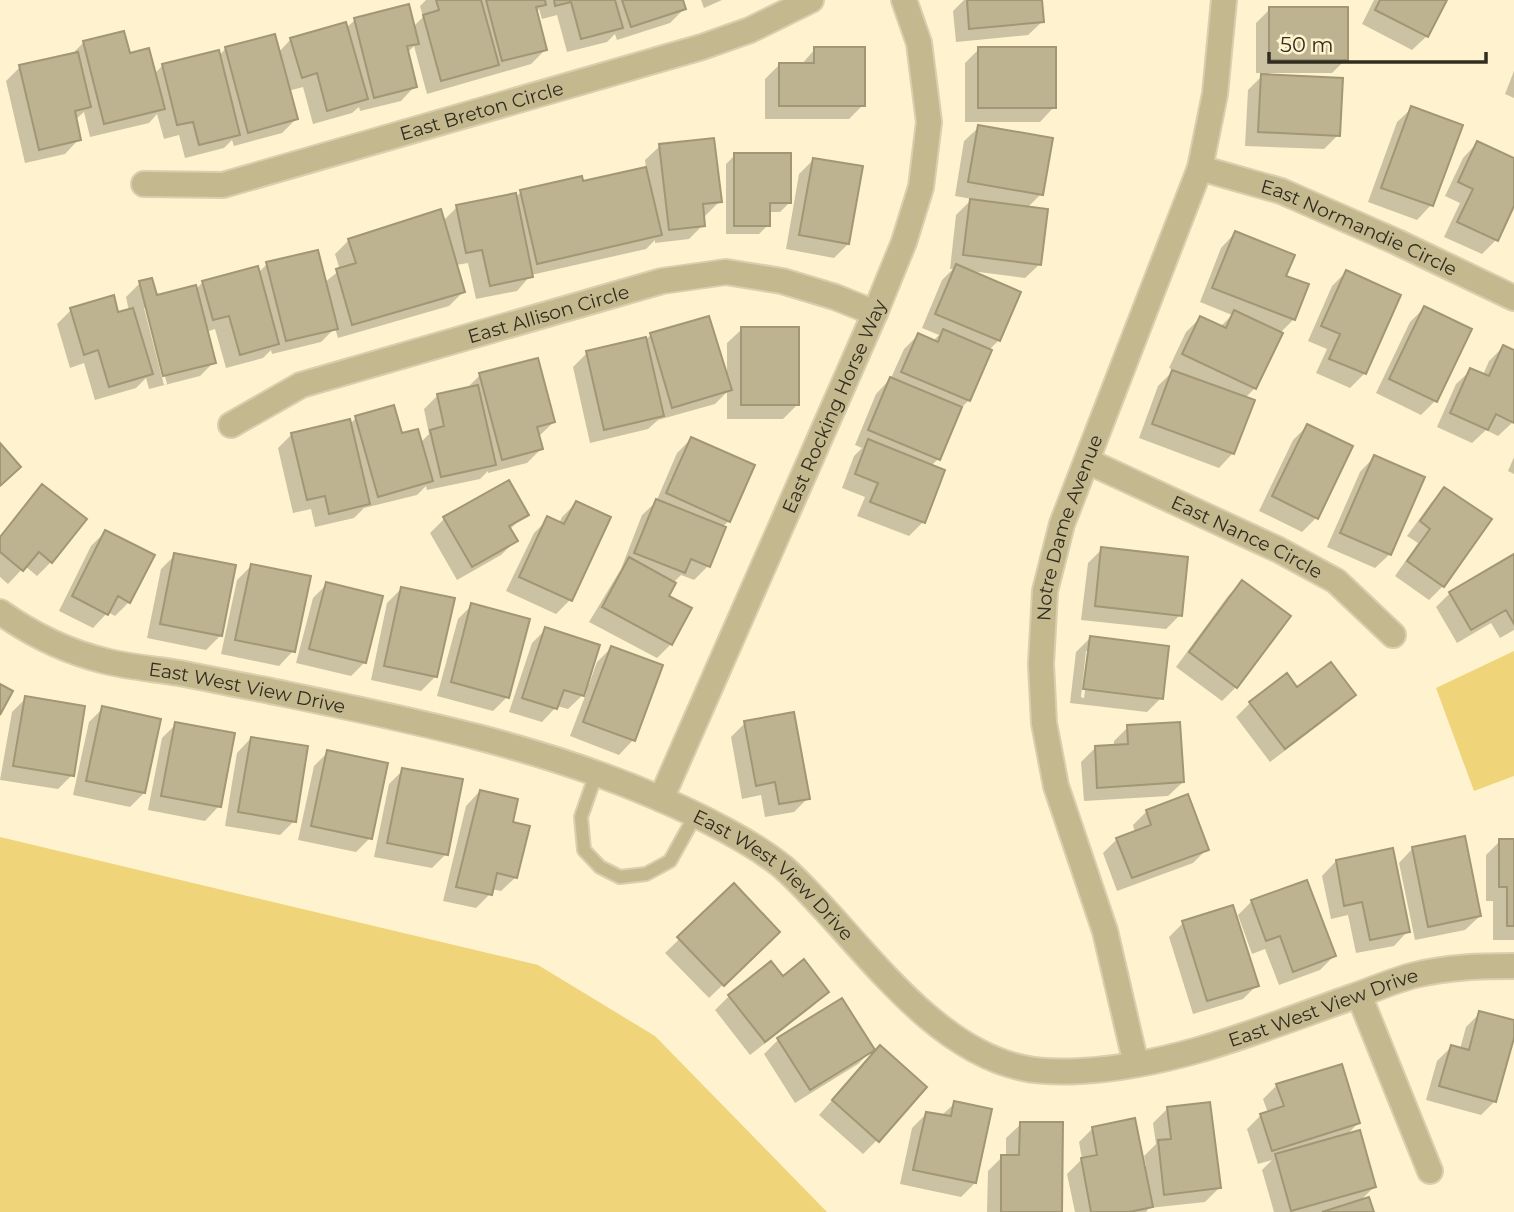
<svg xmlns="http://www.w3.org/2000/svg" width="1514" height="1212" font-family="Montserrat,sans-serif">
<rect width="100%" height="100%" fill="#fef3ce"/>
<path fill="#f0d47a" d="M1514,651V776L1474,791L1436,688Z
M0,837L538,965L655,1036L827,1212H0Z"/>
<path fill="#0003" fill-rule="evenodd" d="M426,0H681L684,9L670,23L617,40L615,34L607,42L567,52L557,15L542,19L539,9L535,13L545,50L531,64L427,94L414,46L407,53L415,86L401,101L360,111L359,107L352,113L313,124L303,87L288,91L296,119L282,133L234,146L232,140L224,148L185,158L179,135L164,139L157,114L149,123L90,137L84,112L75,120L79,139L65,154L25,163L6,81L20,67L71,55L84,42L128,55L154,74L163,65L219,56L225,49L274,36L278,53L291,39L346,28L355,20L413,27L423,17L420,6Z
M701,0H722L704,8Z
M964,0H1041L1043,21L1028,35L956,42L953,11Z
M1374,0H1445L1427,36L1412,50L1362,24Z
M1270,9L1346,59L1332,73H1268V77L1338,135L1324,149L1245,146L1248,90L1265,73H1256V23Z
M815,49L863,105L849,119H765V79L779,65H801Z
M979,49L1054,107L1040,122H965V63Z
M1514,71V98L1505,94Z
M1412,108L1431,205L1417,220L1368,202L1397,122Z
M979,127L1041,194L1027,208L1040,264L1025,278L971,271L999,340L989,350L969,400L958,411L938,459L931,466L923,522L909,536L857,516L865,497L842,488L854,456L862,448L855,445L876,394L891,378L904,349L918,335L933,341L939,335L922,328L942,280L953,269H950L956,215L972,199L955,196L964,141Z
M1477,143L1514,160V202L1496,240L1482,254L1444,237L1460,203L1445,196L1463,158Z
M660,146L720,201L705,216H702L703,225L689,239L655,243V240L646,249L531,275L517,291L476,299L468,263L456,265L463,292L449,306L338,338L335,328L321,342L272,354L271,350L263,358L226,368L215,329L206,332L214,362L200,376L149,389L146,378L136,388L95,400L84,363L70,368L57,324L71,310L117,314L129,311L126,297L140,283L155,298L195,290L203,282L258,273L267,264L324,283L340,270L335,254L349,240L443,221L457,207L516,197L521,192L581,183L646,168L645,160ZM144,308H147L167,384L164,385Z
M735,155L789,203L780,212H768V225L759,234H726V164Z
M813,160L848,244L834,258L786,249L799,174Z
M1235,233L1284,277L1294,319L1279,334L1255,388L1245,398L1233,453L1219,468L1139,438L1158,386L1174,370L1169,368L1186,332L1200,318L1220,327L1232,315L1200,302L1221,248Z
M1346,272L1365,373L1350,388L1316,373L1327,349L1308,341L1332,286Z
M1424,308L1435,401L1421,415L1376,393L1410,322Z
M742,329L797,405L783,419H727V392L715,404L658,420L648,429L590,443L573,367L587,353L646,339L651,335L727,379V343Z
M1503,347L1514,352L1513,422L1498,436L1486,430L1472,443L1437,427L1456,384L1471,370L1483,375L1489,361Z
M480,375L554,422L539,436L541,449L527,463L488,473V471L480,479L427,490L426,486L417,495L364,508L354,518L315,527L311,509L293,513L278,448L292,434L350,424L356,418L420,443L429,434L424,409L438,395L465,390Z
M1307,426L1316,518L1302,532L1259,511L1293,440Z
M691,439L729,521L722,527L708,566L694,580L681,575L673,583L667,597L671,644L657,658L589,622L621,569L642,515L656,502L677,453Z
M1374,457L1390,554L1375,568L1327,547L1360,472Z
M1514,457V474L1508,471Z
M43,486L51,562L37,576L25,566L8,584L0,577V536Z
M1445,489L1443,586L1429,600L1395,576L1418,543L1407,536L1431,503Z
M576,503L570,600L556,614L506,591L534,533L548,519L559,524L562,517Z
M526,514L509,530L515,541L501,555L457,580L430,533L444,519Z
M105,532L129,602L115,616L108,612L93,628L59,611L91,546Z
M1102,549L1180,615L1166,629L1081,620L1088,563Z
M175,555L220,636L206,650L147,638L161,569Z
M1514,556V630L1500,638L1491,623L1457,643L1436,607L1450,593Z
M251,566L293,651L279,666L221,654L237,580Z
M1242,582L1236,687L1222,701L1176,667L1228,596Z
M327,584L365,662L351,676L296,663L313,598Z
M401,589L436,676L421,691L371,680L387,603Z
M472,605L507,697L493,711L437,696L458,619Z
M546,629L589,684L597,662L611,648L661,666L633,740L619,755L570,736L587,691L568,709L557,706L542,722L509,712L532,643Z
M1090,638L1161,698L1147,712L1070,703L1076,652ZM1086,651H1090L1084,698L1081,697Z
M1287,675L1297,689L1354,695L1340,709L1270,762L1236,717L1250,703Z
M26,698L72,775L58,789L0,780L12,712Z
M103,708L144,793L130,807L73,795L89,722Z
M745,723L808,798L794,812L765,817L761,795L742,799L731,737Z
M176,724L219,806L205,821L148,810L162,738Z
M1128,727L1183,782L1168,796L1084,801L1081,762L1095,748L1114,747V741Z
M251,738L294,821L280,835L225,826L237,753Z
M328,752L370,838L356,852L298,840L314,766Z
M403,770L446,854L432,868L374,857L389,784Z
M480,791L511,823L516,877L501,891L491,889L490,894L476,908L443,901L466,806Z
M1147,811L1207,849L1193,863L1117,891L1103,853L1117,839L1135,833L1133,825Z
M1500,841H1514V940H1493V901H1486V855Z
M1413,848L1480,916L1465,930L1415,940L1399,863Z
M1336,861L1408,931L1394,946L1356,953L1348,915L1331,919L1322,876Z
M734,886L778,932L709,998L665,953Z
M1252,901L1334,956L1320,970L1279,985L1265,949L1252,954L1238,915Z
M1183,923L1257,985L1243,999L1193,1014L1169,937Z
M783,978L827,992L813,1006L750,1055L715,1010L729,996Z
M841,1000L872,1050L858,1064L795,1103L764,1054L778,1040Z
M1480,1013L1514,1022V1031L1495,1101L1481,1115L1426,1100L1437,1061L1451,1047L1460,1049L1466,1027Z
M866,1062L877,1140L863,1154L819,1115Z
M1277,1085L1358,1123L1345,1137L1374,1187L1359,1202L1372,1212H1274L1262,1170L1272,1160L1258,1164L1247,1129L1261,1115L1268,1113L1263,1099Z
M955,1103L975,1183L961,1197L900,1184L912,1128L926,1114L941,1116Z
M1167,1109L1219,1188L1205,1202L1149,1208L1146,1212H1075L1067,1174L1082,1159L1079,1142L1093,1128L1143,1166H1146L1144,1156L1156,1144L1153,1123Z
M1021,1124L1060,1212H987L988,1171L1002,1157H1006V1138Z"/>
<path fill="#beb390" stroke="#a19775" stroke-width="2" d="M436,0H481L499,65L441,81L423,15L439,10Z
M486,0H545L546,5L536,7L547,50L502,61Z
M554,0H615L623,28L581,39L571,2L555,6Z
M622,0H683L686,9L631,27Z
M967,0H1042L1044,22L969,29Z
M1380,0H1447L1428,37L1375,10Z
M409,4L419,44L407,46L417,87L374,98L354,18Z
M1269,7H1348V60H1269Z
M346,22L368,99L327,111L317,73L302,78L290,38Z
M124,31L130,53L149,48L165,109L104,124L83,41Z
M275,34L298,119L248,133L225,47Z
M814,47H865V106H779V63H814Z
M978,47H1056V108H978Z
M219,50L240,135L199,145L193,122L177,125L162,64Z
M78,52L91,107L75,111L81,140L39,150L19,65Z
M1261,74L1343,78L1340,136L1258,132Z
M1411,106L1463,125L1433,206L1381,188Z
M978,125L1053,138L1043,195L968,182Z
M714,138L722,202L703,204L705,226L669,230L659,144Z
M1477,141L1514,158V206L1498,241L1457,222L1473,189L1458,182Z
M734,153H791V203H770V226H734Z
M813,158L863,166L849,244L799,235Z
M646,167L662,235L537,264L520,190L582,176L583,181Z
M516,193L533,277L490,286L482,250L466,253L456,205Z
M970,199L1048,209L1041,265L963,255Z
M441,209L465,292L352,325L336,269L356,263L348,239Z
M1235,231L1295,255L1286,276L1309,284L1295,320L1212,288Z
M318,250L338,329L286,341L266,262Z
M956,264L1021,292L1000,341L935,314Z
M258,266L279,344L240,355L229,316L213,320L202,281Z
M1346,270L1401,295L1366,374L1329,359L1340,334L1321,326Z
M152,278L157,295L196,285L216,363L163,376L139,281Z
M114,295L118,312L133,308L153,374L109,387L98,350L84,355L70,308Z
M1424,306L1472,329L1437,402L1389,379Z
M1234,310L1283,333L1256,389L1182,354L1200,316L1226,328Z
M709,316L732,390L672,408L650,333Z
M741,327H799V405H741Z
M943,329L992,350L970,401L901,372L918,333L938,342Z
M646,337L664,416L604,430L586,351Z
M1503,345L1514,350V423L1496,414L1488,430L1450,413L1470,368L1489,376Z
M538,358L555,422L537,427L543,449L502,460L479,373Z
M1172,370L1255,400L1234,454L1152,424Z
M890,377L962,407L940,460L868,430Z
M478,385L496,465L441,477L430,430L444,426L437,394Z
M394,405L402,433L418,429L433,481L378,497L355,416Z
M350,419L370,504L329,514L325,496L307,500L291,433Z
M1307,424L1353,446L1318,519L1272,496Z
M691,437L755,465L730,522L666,493Z
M868,439L945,470L925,523L870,502L878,483L855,474Z
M0,443L21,467L0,486Z
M1374,455L1425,477L1391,555L1340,533Z
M509,480L529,515L509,526L518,541L472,567L443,517Z
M42,484L87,519L52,563L39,552L23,571L0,552V537Z
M1444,487L1492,519L1444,587L1407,561L1430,529L1420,521Z
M656,499L726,527L710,567L691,559L685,573L634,553Z
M576,501L611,517L572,601L519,577L547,516L564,524Z
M105,530L155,555L130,603L118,596L108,615L72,596Z
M1101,547L1188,557L1182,616L1095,606Z
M174,553L236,565L222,636L160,624Z
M1514,554V624L1506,610L1471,630L1449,592Z
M629,557L676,583L669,596L692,608L672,645L602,607Z
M251,564L311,576L295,652L235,640Z
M1242,580L1291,616L1237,688L1189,652Z
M326,582L383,596L366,663L309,649Z
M401,587L455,598L437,677L384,666Z
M471,603L530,619L509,698L451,682Z
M545,627L600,645L584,696L564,690L557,709L522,698Z
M1090,636L1169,646L1163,699L1083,689Z
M611,646L663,665L635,741L583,722Z
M1331,662L1356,695L1285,749L1249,702L1287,673L1297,687Z
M0,684L13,691L0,715Z
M25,696L85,706L74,776L13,766Z
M102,706L161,719L145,793L86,781Z
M794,712L810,799L779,804L775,782L756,786L744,721Z
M175,722L235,733L221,807L161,796Z
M1180,722L1184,782L1097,788L1095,746L1128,744L1127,725Z
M251,737L308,746L296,822L238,812Z
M327,750L388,763L372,839L311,826Z
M402,768L463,779L448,855L387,843Z
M480,790L518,799L513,822L530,826L517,878L497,873L492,895L456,887Z
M1188,794L1209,850L1132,878L1116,838L1151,825L1146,810Z
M1465,836L1481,916L1428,927L1412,847Z
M1499,839H1514V926H1507V887H1499Z
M1393,848L1410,932L1370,940L1362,902L1344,906L1336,860Z
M1307,880L1336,956L1293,972L1280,936L1266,941L1251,900Z
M734,883L780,932L724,986L677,937Z
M1233,905L1259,986L1207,1001L1182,921Z
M804,959L829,992L765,1042L728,995L771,961L783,976Z
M842,998L875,1050L810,1090L777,1038Z
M1479,1011L1514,1020V1038L1496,1102L1439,1086L1451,1045L1469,1050Z
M880,1045L927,1087L879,1142L832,1100Z
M1342,1064L1360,1123L1272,1151L1260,1114L1284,1106L1276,1084Z
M954,1101L992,1109L976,1183L913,1170L926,1112L951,1116Z
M1210,1102L1221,1188L1164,1195L1158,1140L1171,1139L1167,1107Z
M1135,1118L1153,1207L1129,1212H1091L1081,1158L1097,1155L1092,1127Z
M1020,1122H1063L1062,1212H1001V1155H1019Z
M1360,1130L1376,1187L1291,1211L1275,1154Z
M1369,1197L1374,1212H1322Z"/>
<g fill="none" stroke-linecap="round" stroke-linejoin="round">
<defs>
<path id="lane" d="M596,774L581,817L584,850L600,867L620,877L646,874L670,861L695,816"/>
<g id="street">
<path id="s1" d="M1200,168L1281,191L1397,242L1514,298"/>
<path id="s2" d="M144,184L223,185L702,47L750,30L811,0"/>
<path id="s3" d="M231,425L301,385L662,281L726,272L782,281L835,297L875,313"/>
<path id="s4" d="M1087,461L1279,550L1336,581L1393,635"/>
<path id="s5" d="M0,612C31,634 68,652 105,661C129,667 155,669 179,673C206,678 233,684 261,689C396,717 533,743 661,799C698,815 753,842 784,868C855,932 924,1047 1023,1068C1041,1072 1062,1072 1081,1071C1176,1066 1264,1028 1352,997C1373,990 1394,980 1415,975C1449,967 1479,966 1514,966"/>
<path id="s6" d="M661,799L875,313L904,242L921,187L929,122L919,43L904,0"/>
<path d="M1359,995L1430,1171"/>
<path id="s7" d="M1136,1064L1105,931L1056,786L1044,723L1041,664L1045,591L1062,524L1200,168L1215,94L1224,0"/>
</g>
</defs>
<use href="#lane" stroke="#d9cfae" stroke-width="16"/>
<use href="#street" stroke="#d9cfae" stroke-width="28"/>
<use href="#lane" stroke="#c4b88f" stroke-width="12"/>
<use href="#street" stroke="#c4b88f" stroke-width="24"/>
</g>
<g text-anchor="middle" stroke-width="5" stroke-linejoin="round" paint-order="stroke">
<g font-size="19" fill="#312d1f" stroke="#fef3ce">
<text dy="7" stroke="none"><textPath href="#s2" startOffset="348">East Breton Circle</textPath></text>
<text dy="7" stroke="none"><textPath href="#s1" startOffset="170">East Normandie Circle</textPath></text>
<text dy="7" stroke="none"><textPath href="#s3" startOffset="338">East Allison Circle</textPath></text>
<text dy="7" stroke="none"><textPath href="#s6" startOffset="429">East Rocking Horse Way</textPath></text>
<text dy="7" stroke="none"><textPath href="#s7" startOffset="553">Notre Dame Avenue</textPath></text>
<text dy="7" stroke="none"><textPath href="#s4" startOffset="177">East Nance Circle</textPath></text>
<text dy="7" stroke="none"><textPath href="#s5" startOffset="261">East West View Drive</textPath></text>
<text dy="7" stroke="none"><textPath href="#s5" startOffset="828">East West View Drive</textPath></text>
<text dy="7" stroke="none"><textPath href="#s5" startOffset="1458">East West View Drive</textPath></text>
</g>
</g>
<path d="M1269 52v10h217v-10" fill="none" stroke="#312d1f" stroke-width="3.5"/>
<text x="1280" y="52" font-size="21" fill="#312d1f" stroke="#fef3ce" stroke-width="5" paint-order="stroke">50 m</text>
</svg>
